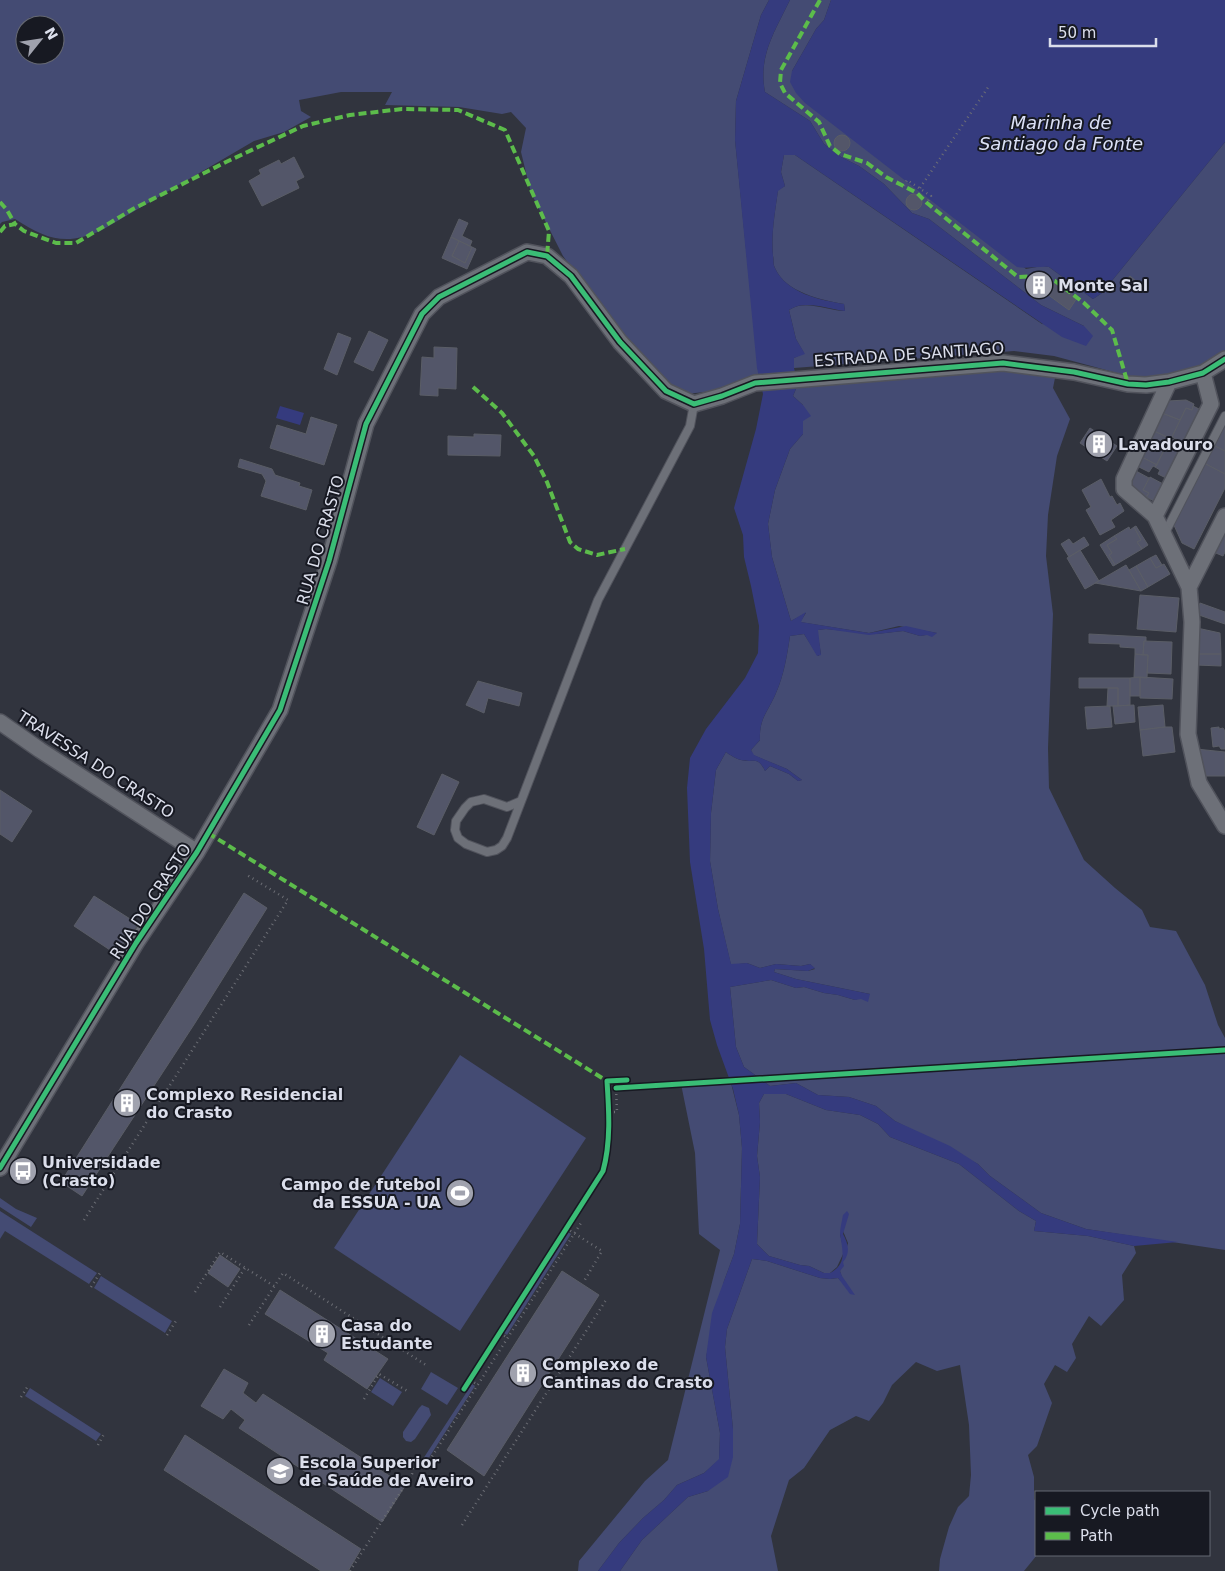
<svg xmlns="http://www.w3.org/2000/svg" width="1225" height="1571" font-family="'DejaVu Sans',sans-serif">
<rect width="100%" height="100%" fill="#31343e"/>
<path fill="#444b73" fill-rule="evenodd" d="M0,0H769L761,15L736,101L735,140L759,377L714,391L686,394L663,380L621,336L563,256L531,193L521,152L526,128L511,112L502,114L459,107L385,105L392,92H341L299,100L301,111L311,117L284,132L254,141L102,230C67,246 47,240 15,219L2,222L0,224ZM25,25H55V55H25Z
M790,0H831L824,20L816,29L792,71L1026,269L1042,266L1049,267L1093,299L1102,293L1225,142V350L1200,365L1169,375L1132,377L1054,356L1014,351L794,368V358L804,353L796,339L789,310C806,299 826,311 845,311L844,304C821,300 785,292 775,268C773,264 774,259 773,256C771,233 775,213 778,190L785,186L781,172L784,155H795L1042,324L1084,326L1041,305L929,219L912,213L884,184L859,166L841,157L824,144L810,121L765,92C758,56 775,31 790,0Z
M1000,366L1056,373L1053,388L1070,419L1057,456L1048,515L1046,556L1053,614L1048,748L1049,788L1084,860L1115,888L1142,910L1150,927L1176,931L1205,985L1218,1025L1225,1038V1250L1086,1229L1041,1213L990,1176L978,1164L895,1121L876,1106L849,1097L818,1095L796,1083L770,1086L744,1067L736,1047L730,987L771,980L796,988L804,987L824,993L838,995L855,1000L870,994L796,979L774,972L775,969L808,971L815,969L810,964L801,966L776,964L760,968L747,963L731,965L718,909L710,861L711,813L716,770L726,752C730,755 736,759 741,760C754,763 758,756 765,771L770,766L789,774L798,781L802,780L787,769L753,755L751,750L760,740C759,718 768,712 776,693C784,675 787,656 790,636L804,634L818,656L821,654L817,630L826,629L876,634L903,631L920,636L937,633L899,626L869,633L800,622L806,613L791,621L772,557L768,524L775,490L790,449L803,434V405L793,396L798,384Z
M460,1055L586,1138L460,1331L334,1248Z
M731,1083L739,1115L742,1148L740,1224L734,1254L724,1281L706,1357L720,1433L719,1460L704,1473L677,1485L664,1500L643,1518L619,1543L598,1571H578L579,1561L645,1481L668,1460L720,1250L699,1234L695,1153L681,1084Z
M764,1094H786L826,1110L860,1115L878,1124L890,1137L959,1164L1019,1211L1036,1221L1034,1231L1088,1236L1134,1246L1136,1253L1122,1275L1124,1300L1101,1326L1089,1316L1072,1344L1076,1358L1067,1372L1055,1365L1044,1384L1052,1403L1037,1446L1028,1455L1034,1477V1499L1036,1502L1037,1555L1024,1571H939L940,1559L949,1527L958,1507L969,1496L971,1475L969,1425L960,1365L937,1371L916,1362L892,1385L883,1403L869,1421L856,1416L830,1430L804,1468L789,1480L771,1536L778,1571H620L642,1540L688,1497L708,1491L733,1429L725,1347L727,1329L752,1259L767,1261L820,1278L830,1279L838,1278L844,1284L840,1271L848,1243L843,1231L840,1234L844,1252L837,1267L830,1273H824L809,1266L800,1265L769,1256L757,1244L760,1177L757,1156L760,1122L759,1103Z
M0,1198L16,1209L37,1218L31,1227L0,1207Z
M0,1211L97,1273L89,1284L5,1231L0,1239Z
M568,1232L571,1234L507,1335L504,1333Z
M101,1276L172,1321L165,1333L94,1288Z
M431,1372L458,1388L447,1405L421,1389Z
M380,1378L402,1392L393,1406L371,1392Z
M472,1384L475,1386L423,1467L419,1465Z
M30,1388L101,1434L96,1441L25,1396Z
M422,1405L429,1408L431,1415L415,1439L411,1442L406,1441L403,1437V1432L419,1408Z"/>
<path fill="#353b7e" d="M769,0H790C775,31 758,56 765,92L810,121L824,144L841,157L859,166L884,184L912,213L929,219L1041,305L1084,326L1093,336L1086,346L1062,337L795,155H784L781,172L785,186L778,191C775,213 771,233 773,256C774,260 773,265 775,268C786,293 820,300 844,304L845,311C827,309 805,299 789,310L796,339L805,354L794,358V368L798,384L793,396L803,405L811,416L803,421V434L790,449L775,490L768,524L772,557L791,621L806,612L801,622L869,633L906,626L937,633L932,637L927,635L920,636L903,631L869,635L826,629L818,630L821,655L817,656L804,634L790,636C787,656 784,675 776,693C768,712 759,718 760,740L751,750L754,755L787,769L802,780L798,781L789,774L770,766L765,771C758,756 754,763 741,760C736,759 730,755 726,752L716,770L711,813L710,861L718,909L731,964L747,963L760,968L776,964L801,966L810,964L815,968L808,971L775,969L774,972L796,979L870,994L868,1002L861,999L855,1000L838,995L824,993L804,987L796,988L771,980L730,987L736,1047L744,1067L770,1086L796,1083L818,1095L849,1097L876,1106L895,1121L950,1146L978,1164L990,1176L1041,1213L1086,1229L1178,1242L1134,1246L1088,1236L1034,1231L1036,1221L1019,1211L959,1164L890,1137L878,1124L860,1115L826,1110L786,1094H764L759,1103L760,1122L757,1156L760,1177L757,1244L769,1256L800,1265L809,1266L824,1273H830C848,1264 842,1249 840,1234C840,1228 842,1221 843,1215L847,1211L849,1214L843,1234C848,1243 851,1253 843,1262L844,1266L840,1271L842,1276L855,1295L850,1294L838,1278L830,1279L820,1278L767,1261L752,1259L727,1329L725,1347L733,1429V1457L728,1477L708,1491L688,1497L642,1540L620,1571H598L619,1543L643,1518L664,1500L677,1485L704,1473L719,1459L720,1433L706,1357L712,1313L734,1254L740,1224L742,1148L739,1115L733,1089L717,1045L710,1020L704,949L690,862L687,788L690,758L706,729L745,678L758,653L759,626L751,586L744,557L743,535L734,508L756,429L763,394L757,368L735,140L736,101L761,15Z
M831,0H1225V142L1102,293L1093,299L1049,267C1038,266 1028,269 1017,267L805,103L796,93L790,82L792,71L816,29L824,20Z
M280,406L304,413L300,425L276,418Z"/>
<path fill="#535669" stroke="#5a5d66" d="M834 143a8 8 0 1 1 16 0a8 8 0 1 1-16 0Z
M294,157L304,177L296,181L299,188L262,206L249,181L261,174L259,170L279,160L281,164Z
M906 202a8 8 0 1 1 16 0a8 8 0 1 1-16 0Z
M459,219L468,223L462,236L472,241L470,246L451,237Z
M451,237L459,241L452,256L465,263L472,247L476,249L467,269L442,258Z
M459,241L472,247L465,263L452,256Z
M1130,276L1137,282L1130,290L1123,283Z
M1031 286a8 8 0 1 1 16 0a8 8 0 1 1-16 0Z
M1055,283L1077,298L1069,310L1047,294Z
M369,331L388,340L373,371L354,362Z
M338,333L351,338L337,375L324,369Z
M434,347L457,348L456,389L438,388V396L420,395L422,357L434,358Z
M1186,400L1194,404L1192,410L1186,408L1180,420L1162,413L1168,401Z
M1193,406L1203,411L1187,445L1172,437L1186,408L1192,410Z
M1162,413L1180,420L1171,439L1154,431Z
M311,417L337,425L324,465L270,448L277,425L306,434Z
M1223,427L1225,428V451L1213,445Z
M1090,428L1117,446L1107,461L1080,443Z
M1154,431L1176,441L1173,446L1168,443L1165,448L1150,440Z
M474,434L501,435L500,456L448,455V436L474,437Z
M1150,440L1165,448L1157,465L1142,457Z
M1176,441L1185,446L1168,479L1158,474L1160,470L1155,467L1168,443L1173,446Z
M1213,445L1225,451V474L1204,463Z
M1142,457L1157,465L1155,467L1153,466L1149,472L1137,466Z
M240,459L272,469L275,475L300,483L299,486L312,490L306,510L261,496L266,481L262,474L238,467Z
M1204,463L1225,474V488L1194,549L1182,543L1173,523Z
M1136,471L1149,478L1143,490L1149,493L1145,499L1129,483Z
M1150,477L1165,485L1156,502L1146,497L1149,493L1143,490Z
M1101,479L1110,497L1112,496L1117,505L1120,503L1124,511L1111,520L1115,527L1100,535L1086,510L1091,507L1082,490Z
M1136,526L1148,545L1142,549L1137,542L1141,540L1134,527Z
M1129,527L1130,530L1134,527L1141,540L1137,542L1142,549L1115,565L1109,555L1112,553L1107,545L1117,539L1114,536Z
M1225,532V552L1223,556L1211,551Z
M1114,536L1117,539L1107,545L1112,553L1109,555L1115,565L1113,566L1100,545Z
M1084,537L1089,545L1069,557L1061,544L1069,539L1073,544Z
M1080,550L1099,581L1085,589L1067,558Z
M1156,555L1162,565L1156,568L1150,558Z
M1150,558L1156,568L1164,564L1170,574L1148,587L1136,566Z
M1126,565L1141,591L1095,583Z
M1136,566L1148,587L1141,591L1129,570Z
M1140,595L1179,598L1176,632L1137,629Z
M1200,603L1225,612V624L1196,614Z
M1197,628L1220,633L1221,654H1195Z
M1089,634L1146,637V641H1144L1143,655L1135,654V648L1120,647V644L1089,643Z
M1144,641L1172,642L1171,674L1147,673L1148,655H1143Z
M1135,654L1148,655L1147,678L1134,677Z
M1195,654H1221V666L1196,665Z
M1140,677L1173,679L1172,699L1140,698Z
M1140,677V696H1130V678Z
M1079,678H1130V705L1118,706V688H1079Z
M478,681L522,693L519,706L488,698L484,713L466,705Z
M1108,688H1118V706H1107Z
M1134,705L1135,722L1115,724L1113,706Z
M1163,705L1165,727L1140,730L1138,707Z
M1110,706L1112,727L1087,729L1085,707Z
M1165,727H1172L1175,752L1143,756L1140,730Z
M1219,727V729L1223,728L1225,731V749H1221L1219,746L1213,747L1211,728Z
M1196,749L1225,752V776H1203Z
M442,774L459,782L434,835L417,827Z
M0,790L32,811L12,842L0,834Z
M244,893L267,908L195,1023L82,1196L61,1182Z
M94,896L138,924L128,941L122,944L116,954L74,926Z
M220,1255L240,1269L228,1287L208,1273Z
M562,1271L599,1295L484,1476L447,1450Z
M280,1290L388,1359L367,1389L324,1360L328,1353L265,1314Z
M224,1369L248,1383L243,1393L256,1403L263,1394L405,1486L382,1522L239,1428L245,1420L231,1409L223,1419L201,1406Z
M185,1435L361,1549L348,1571H321L164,1470Z"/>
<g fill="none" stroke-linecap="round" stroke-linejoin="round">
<defs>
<path id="lane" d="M1164,535L1225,416
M521,801L507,807L484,799L471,802L465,808L456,821L455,830L458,838L466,844L487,852L496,850L502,846L507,838L598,600L690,426L694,404"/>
<path id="street" d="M1169,382L1124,479V489L1155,516L1189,587
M1155,516L1211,404L1203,373
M1225,516L1189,587L1192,622L1188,734L1199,783L1225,826
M0,722L40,750L197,852
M0,1168L136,943L197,852L280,710L329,561L366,424L422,314L439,297L527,252L547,256L571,276L620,342L666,391L694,404L722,396L755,383L1003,363L1074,372L1128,384L1146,385L1169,382L1203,373L1225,359"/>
</defs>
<use href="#lane" stroke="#51535c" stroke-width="10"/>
<use href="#street" stroke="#51535c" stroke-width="18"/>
<path stroke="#6c6e75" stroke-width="2.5" stroke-dasharray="1 4" stroke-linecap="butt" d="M904,186L907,180L931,196L927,203
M920,188L989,86
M609,1112H617L616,1088
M84,1220L288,900L247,875
M566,1228L602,1251L583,1283
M91,1287L100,1273
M195,1292L220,1252L274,1286
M220,1307L245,1268
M249,1325L283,1273L426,1365
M500,1333L508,1338
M167,1335L176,1321
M470,1380L478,1385
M21,1397L28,1386
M364,1399L379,1374L409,1392
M98,1445L104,1434
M424,1469L581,1223
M462,1525L606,1300
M350,1571L412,1474L413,1467"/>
<use href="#lane" stroke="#6d7078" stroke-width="8"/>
<use href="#street" stroke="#6d7078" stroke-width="15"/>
<path stroke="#5cbc4b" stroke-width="4" stroke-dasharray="8 4" stroke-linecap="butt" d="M820,0L781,70L780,83L785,93L819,122L830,146L840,154L867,163L886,177L917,193L927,203L1018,277L1041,276L1055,281L1084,303L1112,330L1128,384
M0,202L7,210L15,224
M0,232L5,226L15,224L24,231L56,243H76L133,209L226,162L303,126L350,115L402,109L458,110L505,130L549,231L547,256
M473,387L502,413L534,456L547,482L570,542L578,549L597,555L625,549
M208,833L607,1081"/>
<defs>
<path id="cycleway" d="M616,1088L1225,1050
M0,1168L136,943L197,852L280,710L329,561L366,424L422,314L439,297L527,252L547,256L571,276L620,342L666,391L694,404L722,396L755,383L1003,363L1074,372L1128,384L1146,385L1169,382L1203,373L1225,359
M464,1389L603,1171C611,1142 609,1111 607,1081L627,1080"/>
</defs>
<use href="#cycleway" stroke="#171922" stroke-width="8"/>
<use href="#cycleway" stroke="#3abd76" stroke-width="5"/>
</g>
<defs>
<symbol id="building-disc" viewBox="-11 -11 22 22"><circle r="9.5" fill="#a0a2ae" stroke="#171922"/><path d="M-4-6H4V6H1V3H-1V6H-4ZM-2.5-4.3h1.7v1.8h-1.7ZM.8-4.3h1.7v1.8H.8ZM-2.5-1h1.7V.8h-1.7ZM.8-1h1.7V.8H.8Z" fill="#fff"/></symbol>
<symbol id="bus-disc" viewBox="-11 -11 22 22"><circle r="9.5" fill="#a0a2ae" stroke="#171922"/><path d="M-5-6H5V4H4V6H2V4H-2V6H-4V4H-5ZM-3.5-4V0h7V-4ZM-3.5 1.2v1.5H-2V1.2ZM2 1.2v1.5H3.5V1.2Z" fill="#fff"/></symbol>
<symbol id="stadium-disc" viewBox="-11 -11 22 22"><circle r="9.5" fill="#a0a2ae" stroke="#171922"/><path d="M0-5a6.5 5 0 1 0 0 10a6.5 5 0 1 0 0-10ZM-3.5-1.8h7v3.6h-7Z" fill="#fff"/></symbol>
<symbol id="university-disc" viewBox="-11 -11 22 22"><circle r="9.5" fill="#a0a2ae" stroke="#171922"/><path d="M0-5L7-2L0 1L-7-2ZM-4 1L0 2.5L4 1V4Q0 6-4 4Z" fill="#fff"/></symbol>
</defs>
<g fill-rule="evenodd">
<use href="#building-disc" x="1023" y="269" width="32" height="32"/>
<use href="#building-disc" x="1083" y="428" width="32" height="32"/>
<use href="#building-disc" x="111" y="1087" width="32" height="32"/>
<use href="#bus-disc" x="7" y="1155" width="32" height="32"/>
<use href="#stadium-disc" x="444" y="1177" width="32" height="32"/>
<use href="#building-disc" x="306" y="1318" width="32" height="32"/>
<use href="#building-disc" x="507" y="1357" width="32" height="32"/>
<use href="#university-disc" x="264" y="1455" width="32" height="32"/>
</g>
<g text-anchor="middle" stroke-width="4" stroke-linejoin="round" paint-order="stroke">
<g font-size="16" font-weight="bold" fill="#dbdeeb" stroke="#171922" text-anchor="start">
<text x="1058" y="291">Monte Sal</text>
<text x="1118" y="450">Lavadouro</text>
<text x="146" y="1100">Complexo Residencial<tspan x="146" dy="18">do Crasto</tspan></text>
<text x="42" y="1168">Universidade<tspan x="42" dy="18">(Crasto)</tspan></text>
<text x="441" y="1190" text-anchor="end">Campo de futebol<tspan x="441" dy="18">da ESSUA - UA</tspan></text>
<text x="341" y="1331">Casa do<tspan x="341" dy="18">Estudante</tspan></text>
<text x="542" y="1370">Complexo de<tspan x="542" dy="18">Cantinas do Crasto</tspan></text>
<text x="299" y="1468">Escola Superior<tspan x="299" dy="18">de Saúde de Aveiro</tspan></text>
</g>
<g font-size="16" fill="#dbdeeb" stroke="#171922">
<text transform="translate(909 354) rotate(-4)" y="6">ESTRADA DE SANTIAGO</text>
<text transform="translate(320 540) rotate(-74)" y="6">RUA DO CRASTO</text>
<text transform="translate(96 764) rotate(33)" y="6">TRAVESSA DO CRASTO</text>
<text transform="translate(150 901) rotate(-57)" y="6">RUA DO CRASTO</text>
</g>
<g font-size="18" font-style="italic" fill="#dce1f7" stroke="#171922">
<text x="1061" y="129">Marinha de<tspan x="1061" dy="21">Santiago da Fonte</tspan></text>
</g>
</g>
<rect x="1035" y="1491" width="175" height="65" fill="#171922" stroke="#656872"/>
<rect x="1045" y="1507" width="25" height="8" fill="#3abd76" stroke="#656872"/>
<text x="1080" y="1516" font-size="15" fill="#dbdeeb">Cycle path</text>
<rect x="1045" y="1532" width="25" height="8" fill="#5cbc4b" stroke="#656872"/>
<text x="1080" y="1541" font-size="15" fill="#dbdeeb">Path</text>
<g transform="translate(40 40) rotate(60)"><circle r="24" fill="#171922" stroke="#656872"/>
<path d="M0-4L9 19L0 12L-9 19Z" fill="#a0a2ae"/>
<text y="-8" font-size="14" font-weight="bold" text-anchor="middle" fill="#dbdeeb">N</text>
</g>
<path d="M1050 38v8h106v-8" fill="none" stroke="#dbdeeb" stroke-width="2.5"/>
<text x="1058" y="38" font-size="15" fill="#dbdeeb" stroke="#171922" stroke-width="4" paint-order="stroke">50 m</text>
</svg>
